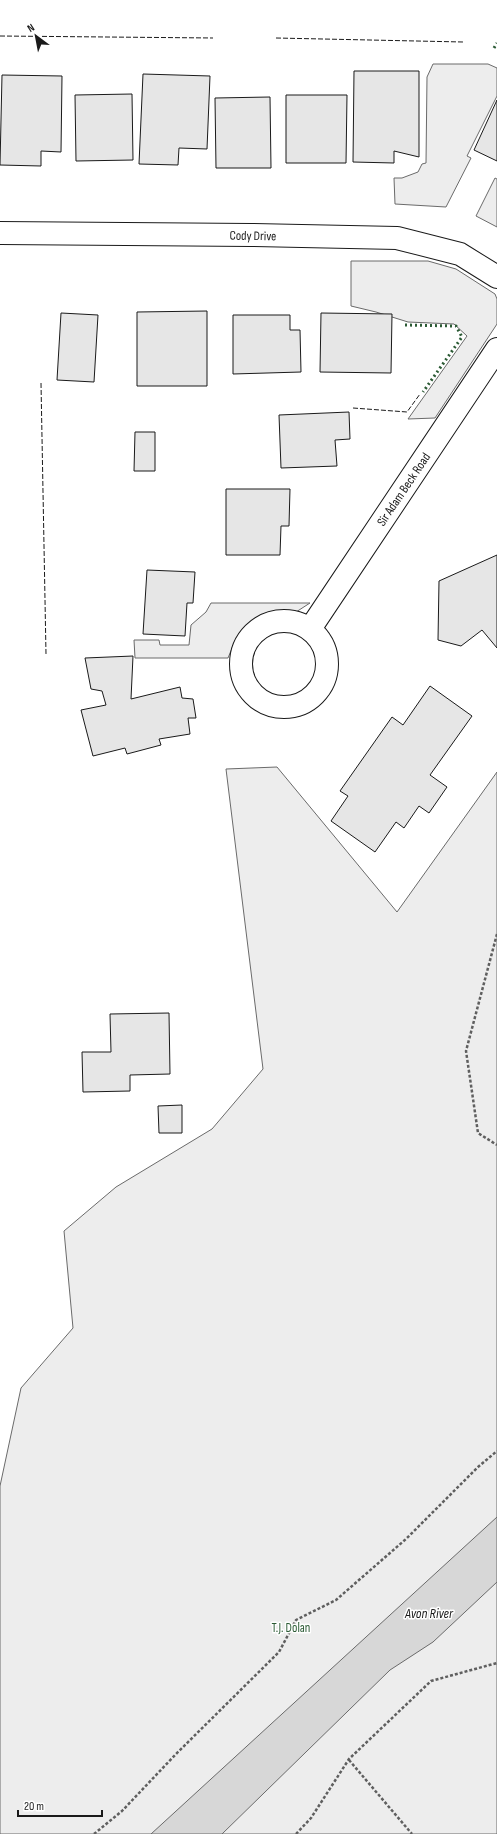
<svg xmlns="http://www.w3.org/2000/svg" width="497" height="1834" font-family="'Sofia Sans Condensed',sans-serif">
<rect width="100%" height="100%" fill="#fff"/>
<path fill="#ededed" stroke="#6a6a6a" d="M433,64H488L497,68V96L467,156L471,158L446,207L395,204L394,178H402L418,172L422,164L426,163L427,77Z
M495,178L497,179V227L476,216Z
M351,261H428L456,269L495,294L497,299V324L435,418L408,419L467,336L454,324L408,322L376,312L351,306Z
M211,603H310L296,612L276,613L261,618L243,631L235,641L228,658H135L134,640H159L160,645H189L191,625L206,612Z
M277,767L397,912L497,772V1834H0V1486L21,1388L73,1328L64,1231L116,1187L212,1129L263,1069L226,769Z"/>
<path fill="#d7d7d7" stroke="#6a6a6a" d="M497,1517V1582L433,1642L390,1670L222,1834H151Z"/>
<path fill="#e6e6e6" stroke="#1a1a1a" d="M354,71H419V157L394,151V163L353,162Z
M143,74L210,76L207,149L179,148L178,165L139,164Z
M2,75L62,76L61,152L41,151V166L0,165Z
M132,94L133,160L76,161L75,95Z
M286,95H347L346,163H286Z
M270,97L271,168H216L215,98Z
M497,100V161L474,150Z
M207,311V386H137V312Z
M61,313L98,315L94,382L57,380Z
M321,313L392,314L391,373L320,372Z
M233,315H290V330H300L301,372L233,374Z
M349,412L350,439L335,440L337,466L281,468L279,415Z
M135,432H155V471H134Z
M226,489H290L289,526H281L280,555H226Z
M497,555V648L482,630L461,646L438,640L439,581Z
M147,570L195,572L193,603H187L185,636L143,634Z
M133,656L131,699L180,687L182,698L193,699L196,718H188L190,734L159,739L161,745L127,754L125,748L93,756L81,710L106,705L102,691L91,689L85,658Z
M430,686L472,716L430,775L447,787L429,813L419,806L404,828L396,822L375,852L331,821L348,796L340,791L392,717L403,725Z
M169,1013L170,1074L130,1075V1091L83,1092L82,1052H111L110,1014Z
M182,1105V1133H159L158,1106Z"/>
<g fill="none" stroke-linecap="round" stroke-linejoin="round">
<defs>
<path id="street" d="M0,233L251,235L397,238L460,254L497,277
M241 664a43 43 0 1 1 86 0a43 43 0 1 1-86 0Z
M310,629L497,349"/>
</defs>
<use href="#street" stroke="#1a1a1a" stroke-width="24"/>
<path stroke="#5f5f5f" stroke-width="2.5" stroke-dasharray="3 2" stroke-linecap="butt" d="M497,934L466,1051L478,1133L497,1145
M349,1760L412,1834
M94,1834L122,1811L176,1754L279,1652L296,1620L336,1600L406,1539L478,1467L497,1451
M296,1834L311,1818L349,1759L431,1681L497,1663"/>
<use href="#street" stroke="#fff" stroke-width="22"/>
<path stroke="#2b5a34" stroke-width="3" stroke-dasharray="2 3" stroke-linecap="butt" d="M494,48L497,43
M405,325L456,326L462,337L423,392"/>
<path stroke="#1a1a1a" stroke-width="1" stroke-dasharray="5 2" stroke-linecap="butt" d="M0,36L213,38
M276,38L463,42
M41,383L46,654
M353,408L407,412L420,394"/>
</g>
<g text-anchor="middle" stroke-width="3" stroke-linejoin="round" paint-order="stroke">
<g font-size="13" fill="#1a1a1a" stroke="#fff">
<text transform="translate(253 235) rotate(1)" y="5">Cody Drive</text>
<text transform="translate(403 489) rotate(-56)" y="5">Sir Adam Beck Road</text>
</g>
<g font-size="13" fill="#2b5a34" stroke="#fff">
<text x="291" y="1632">T.J. Dolan</text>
</g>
<g font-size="14" font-style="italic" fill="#1a1a1a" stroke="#fff">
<text x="429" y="1618">Avon River</text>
</g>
</g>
<g transform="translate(36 36) rotate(328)" stroke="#ffffff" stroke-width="3" paint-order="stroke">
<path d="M0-3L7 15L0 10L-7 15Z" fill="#1a1a1a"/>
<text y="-6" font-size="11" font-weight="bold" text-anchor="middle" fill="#1a1a1a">N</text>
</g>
<path d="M18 1810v6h84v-6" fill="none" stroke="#1a1a1a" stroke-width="2"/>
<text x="24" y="1810" font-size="12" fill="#1a1a1a" stroke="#ffffff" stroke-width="3" paint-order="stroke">20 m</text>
</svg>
